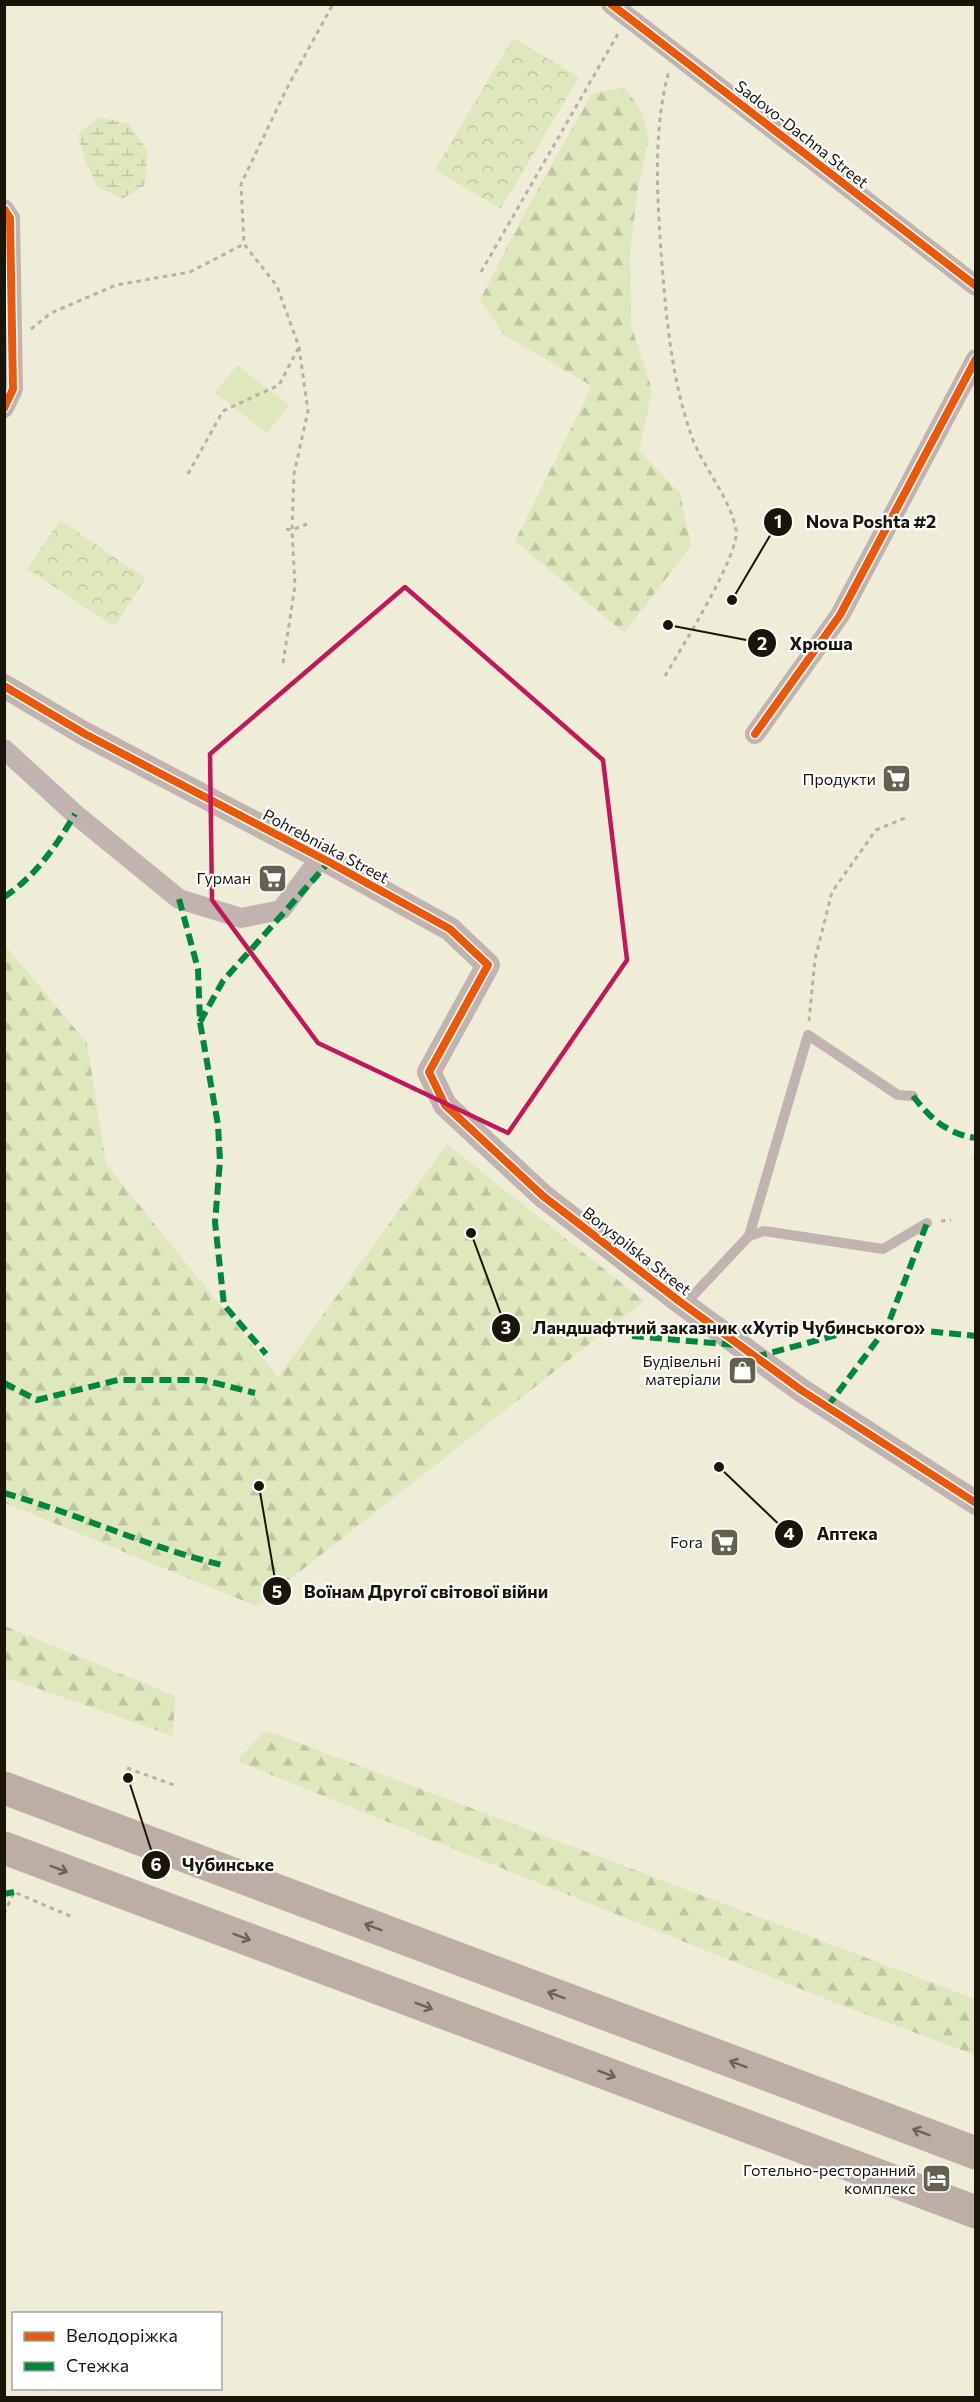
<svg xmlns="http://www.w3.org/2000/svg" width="980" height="2402" font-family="Commissioner,sans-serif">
<defs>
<pattern id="forest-firs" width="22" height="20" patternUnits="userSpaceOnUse" patternTransform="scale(1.5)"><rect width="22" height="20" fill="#dfe7bc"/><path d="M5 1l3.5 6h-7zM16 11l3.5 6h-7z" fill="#bfc5a0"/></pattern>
<pattern id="wetland-marsh" width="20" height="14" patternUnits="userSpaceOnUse" patternTransform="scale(1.5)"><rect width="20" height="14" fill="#dfe7bc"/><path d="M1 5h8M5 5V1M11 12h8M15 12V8" fill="none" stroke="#bfc5a0"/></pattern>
<pattern id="park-crowns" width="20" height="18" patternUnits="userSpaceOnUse" patternTransform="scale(1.5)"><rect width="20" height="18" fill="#dfe7bc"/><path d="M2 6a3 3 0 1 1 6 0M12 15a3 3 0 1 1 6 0" fill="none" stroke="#bfc5a0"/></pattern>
</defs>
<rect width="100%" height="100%" fill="#efecd8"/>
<path fill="url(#forest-firs)" d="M624,87L641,110L649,138L638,187L630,251L631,325L652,390L639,451L680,493L691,546L624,633L515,541L592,386L504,335L480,300L529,205L592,94Z
M5,945L87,1043L106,1164L278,1377L447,1144L644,1301L256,1606L5,1503Z
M5,1626L175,1696L173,1736L5,1677Z
M265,1730L975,1999V2055L833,2002L237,1761Z"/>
<path fill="url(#wetland-marsh)" d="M100,117L129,124L147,151L145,185L122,199L98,187L84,158L78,134Z"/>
<path fill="url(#park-crowns)" d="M513,38L579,77L501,209L435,170Z
M60,520L146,578L114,626L27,569Z"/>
<path fill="#dfe7bc" d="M237,365L289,405L267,433L215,393Z"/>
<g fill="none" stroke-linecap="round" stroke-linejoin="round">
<path stroke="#b8b0a8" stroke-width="3" stroke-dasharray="4.5 4.5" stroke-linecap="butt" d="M481,272L619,32
M31,329L51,313L116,285L190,272L244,244
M188,474L223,411L279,385L299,347
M286,529L292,530L307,524
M283,663L295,586L292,530L294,474L308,411L299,347L277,286L244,244L241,184L287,88L333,4
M665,676C680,650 740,555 736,530C731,500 704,468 693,440C671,380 666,315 661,252C657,193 653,128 669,71
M809,1021L815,959L832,892L876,830L905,818
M974,1160L976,1158
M941,1221L951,1220
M127,1768L174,1785
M4,1914L14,1892L72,1917"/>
<path stroke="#c1b3af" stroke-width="10" d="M749,1236L764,1231L883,1249L927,1223
M684,1305L749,1236L808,1035L898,1095L913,1096"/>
<path stroke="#c1b3af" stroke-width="20" d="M611,4L976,286
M4,209L10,218L13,389L4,408
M755,734L840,615L976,359
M4,749L75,814L179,899L241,918L281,910L321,857"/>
<path stroke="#c1b3af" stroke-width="24" d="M4,686L85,734L329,862L450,929L488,965L429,1072L445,1105L543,1196L679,1301L801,1390L976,1503"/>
<path stroke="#bdaea5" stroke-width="33" d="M4,1788L976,2153
M4,1848L976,2212"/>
<path stroke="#00873e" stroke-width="6" stroke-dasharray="12 6" stroke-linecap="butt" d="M4,897C36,876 56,846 75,814
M179,899L198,969L200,1022L218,1125L220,1161L215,1222L224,1305L266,1354
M200,1022L223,981L329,862
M913,1096C930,1118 947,1134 976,1138
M632,1336L736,1345
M755,1357L848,1332L887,1327L976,1336
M4,1383L37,1400L118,1380H203L255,1393
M827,1407L887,1327L927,1223
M4,1493C78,1514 147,1547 222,1565
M4,1894L14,1892"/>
<defs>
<path id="cycleway" d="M611,4L976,286
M4,209L10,218L13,389L4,408
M4,686L85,734L329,862L450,929L488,965L429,1072L445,1105L543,1196L679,1301L801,1390L976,1503
M755,734L840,615L976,359"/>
</defs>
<use href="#cycleway" stroke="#fff" stroke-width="11"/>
<use href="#cycleway" stroke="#e8590c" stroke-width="8"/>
</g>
<defs><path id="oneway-shaft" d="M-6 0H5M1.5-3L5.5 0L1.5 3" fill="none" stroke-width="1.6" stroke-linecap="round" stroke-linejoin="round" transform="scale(1.5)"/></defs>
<g stroke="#6b6257">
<use href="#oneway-shaft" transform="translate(59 1869) rotate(21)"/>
<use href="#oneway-shaft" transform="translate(373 1927) rotate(-159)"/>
<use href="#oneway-shaft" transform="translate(242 1937) rotate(21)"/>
<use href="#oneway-shaft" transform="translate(556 1995) rotate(-159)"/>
<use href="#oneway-shaft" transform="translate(424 2006) rotate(21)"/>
<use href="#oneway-shaft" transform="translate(738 2064) rotate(-159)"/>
<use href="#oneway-shaft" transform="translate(607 2074) rotate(21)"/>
<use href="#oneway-shaft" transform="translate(921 2132) rotate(-159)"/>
</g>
<path fill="none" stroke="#c2185b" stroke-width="4.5" stroke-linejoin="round" d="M405,587L603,760L627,960L508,1133L318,1043L212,900L210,754Z"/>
<defs>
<symbol id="supermarket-square" viewBox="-11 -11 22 22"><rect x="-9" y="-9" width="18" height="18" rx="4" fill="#646151" stroke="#fff"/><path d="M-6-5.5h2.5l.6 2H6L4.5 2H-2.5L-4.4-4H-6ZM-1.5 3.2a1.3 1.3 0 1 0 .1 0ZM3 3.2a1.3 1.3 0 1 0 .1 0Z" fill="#fff"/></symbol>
<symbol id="shop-square" viewBox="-11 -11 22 22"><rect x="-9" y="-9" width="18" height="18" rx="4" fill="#646151" stroke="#fff"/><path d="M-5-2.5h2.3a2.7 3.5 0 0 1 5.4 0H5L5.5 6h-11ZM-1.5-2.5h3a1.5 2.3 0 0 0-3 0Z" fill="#fff"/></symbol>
<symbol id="hotel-square" viewBox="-11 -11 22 22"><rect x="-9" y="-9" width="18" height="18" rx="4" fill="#646151" stroke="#fff"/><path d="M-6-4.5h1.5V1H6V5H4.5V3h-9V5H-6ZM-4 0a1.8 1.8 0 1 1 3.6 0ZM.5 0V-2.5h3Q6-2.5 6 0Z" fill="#fff"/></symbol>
</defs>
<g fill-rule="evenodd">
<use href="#supermarket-square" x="880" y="762" width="33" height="33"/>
<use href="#supermarket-square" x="256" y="862" width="33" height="33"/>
<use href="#shop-square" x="726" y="1354" width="33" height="33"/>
<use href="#supermarket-square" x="708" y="1526" width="33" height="33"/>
<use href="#hotel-square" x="920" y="2162" width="33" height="33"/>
</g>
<g text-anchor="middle" stroke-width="4.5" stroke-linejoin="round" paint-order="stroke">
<g font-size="16" fill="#191609" stroke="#fff">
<text transform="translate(802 134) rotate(38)" y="6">Sadovo-Dachna Street</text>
<text transform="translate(326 846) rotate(28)" y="6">Pohrebniaka Street</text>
<text transform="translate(637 1251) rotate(38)" y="6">Boryspilska Street</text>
</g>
<g font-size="16" fill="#191609" stroke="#fff" text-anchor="end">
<text x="876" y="785">Продукти</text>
<text x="251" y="884">Гурман</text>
<text x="721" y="1367">Будівельні<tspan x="721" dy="18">матеріали</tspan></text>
<text x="703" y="1548">Fora</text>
<text x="916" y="2176">Готельно-ресторанний<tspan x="916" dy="18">комплекс</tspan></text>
</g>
</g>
<path fill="none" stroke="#191609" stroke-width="2" d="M732 600L778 522M668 625L762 643M471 1233L506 1328M719 1467L789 1534M259 1486L277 1591M128 1778L156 1865"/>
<g fill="#191609" stroke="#fff" stroke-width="2">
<circle cx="732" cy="600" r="6"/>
<circle cx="668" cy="625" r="6"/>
<circle cx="471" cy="1233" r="6"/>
<circle cx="719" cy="1467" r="6"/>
<circle cx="259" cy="1486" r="6"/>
<circle cx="128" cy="1778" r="6"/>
<circle cx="778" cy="522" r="15"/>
<circle cx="762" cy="643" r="15"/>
<circle cx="506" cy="1328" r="15"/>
<circle cx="789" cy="1534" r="15"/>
<circle cx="277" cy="1591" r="15"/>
<circle cx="156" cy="1865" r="15"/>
</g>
<g font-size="18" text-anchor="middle" font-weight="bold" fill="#fff">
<text x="778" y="528">1</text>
<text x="762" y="650">2</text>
<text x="506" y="1334">3</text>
<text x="789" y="1540">4</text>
<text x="277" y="1598">5</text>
<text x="156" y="1871">6</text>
</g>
<g font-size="18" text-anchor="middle" font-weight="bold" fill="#191609" stroke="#fff" stroke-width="4.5" stroke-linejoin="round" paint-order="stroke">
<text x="871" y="528">Nova Poshta #2</text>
<text x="821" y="650">Хрюша</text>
<text x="729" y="1334">Ландшафтний заказник «Хутір Чубинського»</text>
<text x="847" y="1540">Аптека</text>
<text x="426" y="1598">Воїнам Другої світової війни</text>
<text x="228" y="1871">Чубинське</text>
</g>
<rect width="980" height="2402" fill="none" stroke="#191609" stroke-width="12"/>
<rect x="12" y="2312" width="210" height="78" fill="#ffffff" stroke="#a3a29d" stroke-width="1.5"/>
<rect x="24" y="2332" width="30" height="9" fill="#e8590c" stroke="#a3a29d" stroke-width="1.5"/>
<text x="66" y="2342" font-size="18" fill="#191609">Велодоріжка</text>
<rect x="24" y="2362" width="30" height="9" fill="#00873e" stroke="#a3a29d" stroke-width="1.5"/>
<text x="66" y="2372" font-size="18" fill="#191609">Стежка</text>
</svg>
